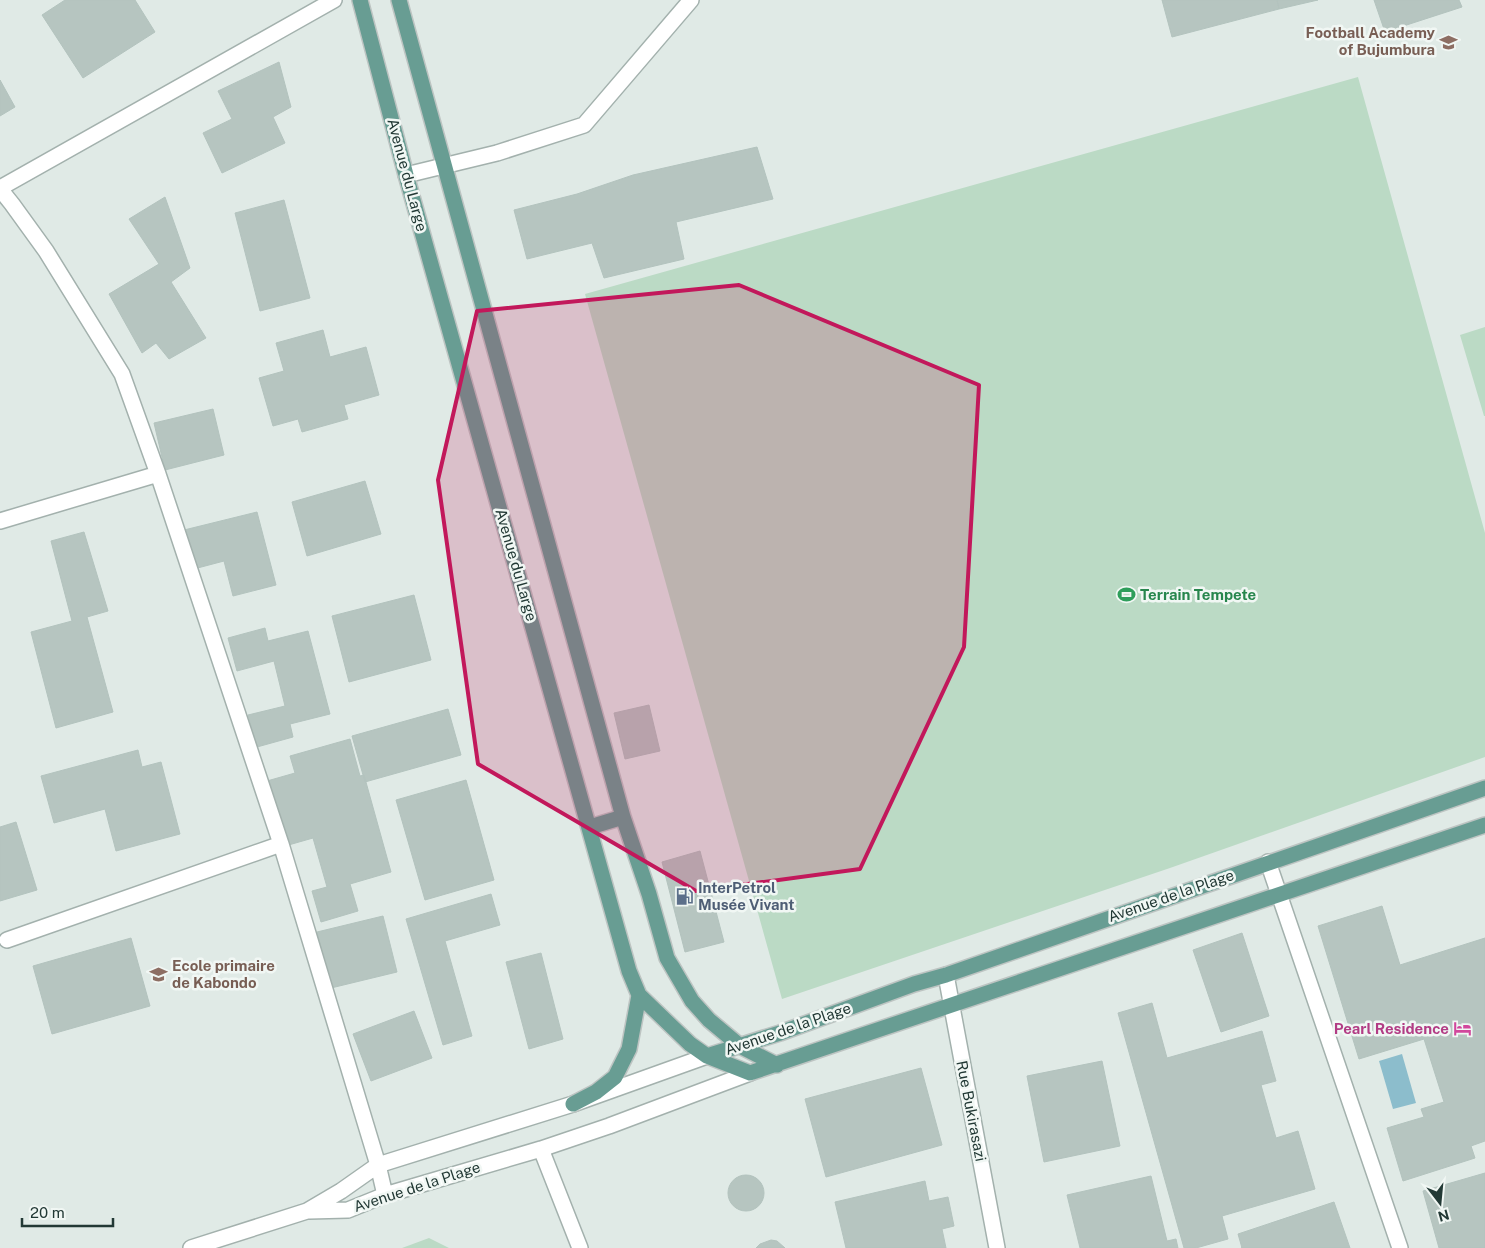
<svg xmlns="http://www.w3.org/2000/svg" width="1485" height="1248" font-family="'Public Sans',sans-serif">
<rect width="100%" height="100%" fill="#e0eae6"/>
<path fill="#bbdac5" d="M1358,77L1485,533V757L1170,868L782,999L585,294Z
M1485,327V416H1484L1460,335Z
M429,1238L449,1248H402Z"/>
<path fill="#8cbdcc" d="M1402,1054L1416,1103L1393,1109L1379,1061Z"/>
<path fill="#b6c5c0" stroke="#b3c3be" d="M65,0H135L155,32L83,78L42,15Z
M1162,0H1277L1279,9L1172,37Z
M1277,0H1318L1279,9Z
M1374,0H1459L1462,7L1385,32Z
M279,62L291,107L273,117L285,143L222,173L203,133L232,119L218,91Z
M0,80L15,107L0,116Z
M757,147L773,199L676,222L684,259L604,278L592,243L527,259L514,210L577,194L633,175Z
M165,197L190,268L171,282L206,338L169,359L156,343L142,353L109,294L159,264L129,219Z
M284,200L310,298L260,311L235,213Z
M323,330L330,357L366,347L379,395L344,405L348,419L302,432L298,419L273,426L259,378L284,371L276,343Z
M213,409L224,455L165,470L154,423Z
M365,481L381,534L307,556L292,502Z
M257,512L276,585L233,596L224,561L190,570L180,531Z
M84,532L108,611L87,617L113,712L56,728L31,632L72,621L51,541Z
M414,595L431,660L349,682L332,616Z
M265,628L268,641L308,631L330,714L290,724L293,737L257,747L248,715L285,706L274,661L237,671L228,638Z
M649,705L660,751L625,759L614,713Z
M448,709L461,755L365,782L352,736Z
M350,739L360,776L364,775L391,872L350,884L358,911L321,922L312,891L327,887L313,838L285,846L267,781L295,773L290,756Z
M138,750L142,767L161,762L180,834L116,851L105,809L54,823L41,776Z
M466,780L494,880L425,900L396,800Z
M16,822L37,890L0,901V827Z
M700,851L724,942L685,952L662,862Z
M491,894L500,925L445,941L472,1036L443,1045L406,919Z
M1382,906L1400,965L1485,938V1141L1471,1146L1475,1158L1403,1181L1387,1128L1424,1117L1421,1109L1444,1102L1424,1039L1359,1059L1318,926Z
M383,916L397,972L331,988L317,932Z
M1242,933L1269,1016L1221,1032L1193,950Z
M131,938L150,1006L52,1034L33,966Z
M541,953L563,1039L529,1049L506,962Z
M1152,1003L1167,1058L1262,1031L1276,1081L1261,1085L1276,1138L1298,1131L1315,1189L1222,1216L1228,1239L1196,1248H1184L1118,1013Z
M414,1011L432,1058L371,1081L353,1034Z
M1102,1061L1120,1146L1044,1162L1027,1076Z
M921,1068L942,1145L826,1177L805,1099Z
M1485,1173V1248H1439L1423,1191Z
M728 1193a18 18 0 1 1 36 0a18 18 0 1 1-36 0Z
M1151,1176L1167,1241L1176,1239L1178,1248H1080L1067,1195Z
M925,1181L929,1201L948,1197L954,1226L942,1229L946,1248H846L835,1202Z
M1334,1202L1350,1248H1241H1242L1238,1234Z
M771,1240L777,1241L785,1248H756L760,1244Z"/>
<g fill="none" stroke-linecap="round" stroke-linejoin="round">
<defs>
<path id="minor" d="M406,175L497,153L584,125L691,0
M0,188L334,0
M0,189L12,204L46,251L122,374L158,474L281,844L378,1165L385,1195
M0,521L158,474
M1268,862L1400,1248
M7,940L281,844
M946,975L997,1248
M541,1149L580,1248
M309,1211L348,1210L385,1195L541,1149L609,1126L750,1073
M191,1248L307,1211L341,1191L378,1165L573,1104L707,1056"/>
<path id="major" d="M360,0L406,175L629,971L639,995L690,1044L707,1056L750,1073L1485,825
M399,0L623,817L649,894L667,958L692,1001L709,1020L740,1046L777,1065
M590,827L623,817
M707,1056L780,1033L914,984L946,975L1485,788
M573,1104L596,1092L615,1077L629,1049L639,995"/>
</defs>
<use href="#minor" stroke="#a3b1ad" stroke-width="18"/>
<use href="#major" stroke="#bdc4c2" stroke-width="18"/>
<use href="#minor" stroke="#fff" stroke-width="15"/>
<use href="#major" stroke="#689d93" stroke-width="15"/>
</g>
<path fill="#c2185b" fill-opacity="0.2" stroke="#c2185b" stroke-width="4" stroke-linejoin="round" d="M739,285L979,385L964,647L860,869L696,891L478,764L438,480L477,311Z"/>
<defs>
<symbol id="school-bare" viewBox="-9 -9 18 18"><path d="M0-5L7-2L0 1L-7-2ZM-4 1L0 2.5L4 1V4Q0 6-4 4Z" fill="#8d6e63" stroke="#f1f7f4" stroke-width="2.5" paint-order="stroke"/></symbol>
<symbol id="stadium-bare" viewBox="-9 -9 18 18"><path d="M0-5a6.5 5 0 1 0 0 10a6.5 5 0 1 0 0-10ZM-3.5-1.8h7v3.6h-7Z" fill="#2e9e5b" stroke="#f1f7f4" stroke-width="2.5" paint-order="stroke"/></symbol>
<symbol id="fuel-bare" viewBox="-9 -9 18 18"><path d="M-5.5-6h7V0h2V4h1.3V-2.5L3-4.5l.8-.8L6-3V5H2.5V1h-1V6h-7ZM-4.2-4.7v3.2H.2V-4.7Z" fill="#5c6f8a" stroke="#f1f7f4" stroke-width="2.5" paint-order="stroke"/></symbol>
<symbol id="hotel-bare" viewBox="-9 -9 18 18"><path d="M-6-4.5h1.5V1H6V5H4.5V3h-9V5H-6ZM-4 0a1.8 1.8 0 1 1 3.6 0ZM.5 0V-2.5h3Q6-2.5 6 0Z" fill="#d1479c" stroke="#f1f7f4" stroke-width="2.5" paint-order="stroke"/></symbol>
</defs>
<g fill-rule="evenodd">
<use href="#school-bare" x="1436" y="30" width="25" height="25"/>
<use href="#stadium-bare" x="1114" y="582" width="25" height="25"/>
<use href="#fuel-bare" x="672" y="884" width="25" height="25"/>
<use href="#school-bare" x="146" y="962" width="25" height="25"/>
<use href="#hotel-bare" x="1450" y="1016" width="25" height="25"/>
</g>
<g text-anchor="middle" stroke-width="5" stroke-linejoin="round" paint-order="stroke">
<g font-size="15" font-weight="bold" fill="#785e54" stroke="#f1f7f4" text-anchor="end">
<text x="1435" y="38">Football Academy<tspan x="1435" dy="17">of Bujumbura</tspan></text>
<text x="172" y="971" text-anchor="start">Ecole primaire<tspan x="172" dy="17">de Kabondo</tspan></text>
</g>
<g font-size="15" fill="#223935" stroke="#f1f7f4">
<text transform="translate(407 175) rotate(75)" y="5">Avenue du Large</text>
<text transform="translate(516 565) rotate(74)" y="5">Avenue du Large</text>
<text transform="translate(1171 896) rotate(-19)" y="5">Avenue de la Plage</text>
<text transform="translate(788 1029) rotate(-19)" y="5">Avenue de la Plage</text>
<text transform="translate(971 1111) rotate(79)" y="5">Rue Bukirasazi</text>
<text transform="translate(417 1187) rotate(-18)" y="5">Avenue de la Plage</text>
</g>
<g font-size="15" font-weight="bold" fill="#27864d" stroke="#f1f7f4" text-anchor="start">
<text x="1140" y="600">Terrain Tempete</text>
</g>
<g font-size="15" font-weight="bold" fill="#4e5e75" stroke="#f1f7f4" text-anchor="start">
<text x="698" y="893">InterPetrol<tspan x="698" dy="17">Musée Vivant</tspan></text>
</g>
<g font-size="15" font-weight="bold" fill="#b23c85" stroke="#f1f7f4" text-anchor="end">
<text x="1449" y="1034">Pearl Residence</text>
</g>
</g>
<g transform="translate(1440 1203) rotate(164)" stroke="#f1f7f4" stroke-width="4" paint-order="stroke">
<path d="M0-4L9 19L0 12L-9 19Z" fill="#223935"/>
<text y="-8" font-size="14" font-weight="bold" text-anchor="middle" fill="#223935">N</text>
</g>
<path d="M22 1218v8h91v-8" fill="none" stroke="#223935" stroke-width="2.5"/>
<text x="30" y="1218" font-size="15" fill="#223935" stroke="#f1f7f4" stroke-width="4" paint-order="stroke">20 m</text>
</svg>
